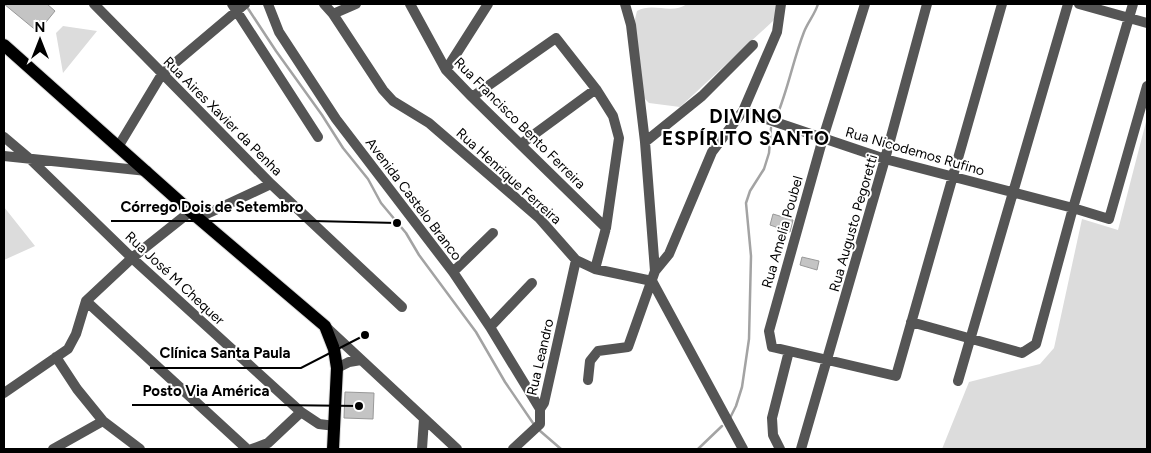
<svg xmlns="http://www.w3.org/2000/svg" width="1151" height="453" font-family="Figtree,sans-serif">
<rect width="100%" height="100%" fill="#fff"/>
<path fill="#dcdcdc" d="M687,4H778L776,16L773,21L680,107L649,103L644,98L634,23L637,11C653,2 672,15 687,4Z
M63,26L97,31L63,73L56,33Z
M1147,118V449H942L969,382L1040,364L1054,348L1082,219L1118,230Z
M4,207L35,246L4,260Z"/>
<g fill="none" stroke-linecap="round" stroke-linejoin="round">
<path stroke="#a3a3a3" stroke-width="2.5" d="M247,7L276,51L322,115L343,148L368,179L381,203L406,233L419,255L476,332L505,382L535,426
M776,118C788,90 793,60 804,32C808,22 815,14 818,4
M730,418L736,406L742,387L749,339L751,256L746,203L750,191L764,169L769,153L771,128
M539,430L561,449
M698,449L722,426"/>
</g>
<path fill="#c4c4c4" stroke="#999" d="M4,4H47L55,11L38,32Z
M773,214L793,220L790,232L770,225Z
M802,257L819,261L817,270L800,265Z
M345,392L374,393L373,419L344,418Z"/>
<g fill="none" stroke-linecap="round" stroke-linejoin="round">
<defs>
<path id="major" d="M4,45L198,218L325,326L334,349L337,368L333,449"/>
</defs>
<use href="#major" stroke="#dbdbdb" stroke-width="14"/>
<path stroke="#555" stroke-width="10" d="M94,4L271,184L402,307
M232,4L318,137
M268,4L279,32L336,119L453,272L490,327L540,409
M324,4L333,14L383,90L393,101L429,123L539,218L576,260L595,269L652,281L743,449
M410,4L446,70L472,97L606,228
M865,4L823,138L769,331L772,347L896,376L1002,4
M1079,4L1147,23
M333,14L356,4
M446,70L488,4
M472,97L556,38L596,89L613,116L619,138L606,228L595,269
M743,111L885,159L1073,208L1109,219L1147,86
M4,137L30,159L132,258L301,412L319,424L335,426
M645,142L702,96L753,45
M521,144L596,89
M118,147L162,74L245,4
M4,156L147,171
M198,218L271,184
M655,271L669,254L712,152L743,111L777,32L781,4
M453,272L493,233
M86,301L247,449
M911,322L1022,353L1036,344L1073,208L1133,4
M326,327L457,449
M490,327L532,283
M56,357L77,389L103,421L140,449
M337,368L349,362L361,360
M588,380L590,361L598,351L628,347L655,271L645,142L631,25L625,4
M958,381L1068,4
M4,393L68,349L76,334L86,301L132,258L191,211
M53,449L103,421
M252,449L268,443L301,412
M422,449L424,419
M513,449L540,424V409L544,403L576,260
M780,449L773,435L772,418L789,351
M801,449L885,159L927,4"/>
<use href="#major" stroke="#000" stroke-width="12"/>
</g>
<g text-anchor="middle" stroke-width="4" stroke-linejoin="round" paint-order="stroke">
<g font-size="14" fill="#000" stroke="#fff">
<text transform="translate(223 116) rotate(45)" y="5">Rua Aires Xavier da Penha</text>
<text transform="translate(520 123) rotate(45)" y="5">Rua Francisco Bento Ferreira</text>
<text transform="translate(915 151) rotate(16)" y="5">Rua Nicodemos Rufino</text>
<text transform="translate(509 176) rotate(42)" y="5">Rua Henrique Ferreira</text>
<text transform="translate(414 199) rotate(53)" y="5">Avenida Castelo Branco</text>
<text transform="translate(853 223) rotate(-74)" y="5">Rua Augusto Pegoretti</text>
<text transform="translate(782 232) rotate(-74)" y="5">Rua Amelia Poubel</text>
<text transform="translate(175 278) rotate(43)" y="5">Rua José M Chequer</text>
<text transform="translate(540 357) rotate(-77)" y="5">Rua Leandro</text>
</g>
<g font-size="19" font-weight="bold" letter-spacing="1" fill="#000" stroke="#fff">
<text x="746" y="123">DIVINO<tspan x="746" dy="22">ESPÍRITO SANTO</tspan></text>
</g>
</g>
<path fill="none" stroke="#000" stroke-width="2" d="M397 223L314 221H111M365 335L301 368H150M359 406L279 405H132"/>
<g fill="#000" stroke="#fff" stroke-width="2">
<circle cx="397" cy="223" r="5"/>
<circle cx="365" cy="335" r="5"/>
<circle cx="359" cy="406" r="5"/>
</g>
<g font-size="15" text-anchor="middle" font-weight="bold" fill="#000" stroke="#fff" stroke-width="4" stroke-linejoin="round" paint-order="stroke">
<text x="212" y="212">Córrego Dois de Setembro</text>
<text x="225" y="358">Clínica Santa Paula</text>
<text x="206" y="396">Posto Via América</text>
</g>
<rect width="1151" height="453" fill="none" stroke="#000000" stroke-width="10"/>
<g transform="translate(40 40)" stroke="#ffffff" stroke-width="4" paint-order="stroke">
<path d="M0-4L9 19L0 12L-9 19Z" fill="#000000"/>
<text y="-8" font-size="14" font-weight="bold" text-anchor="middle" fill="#000000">N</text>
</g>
</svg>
